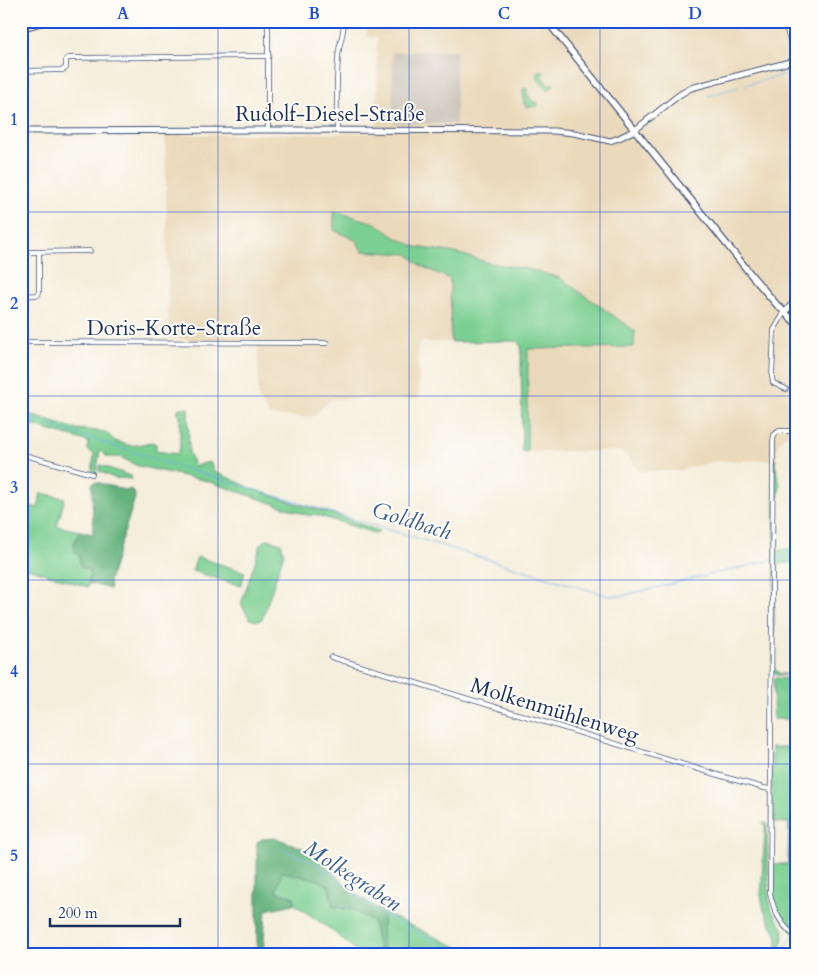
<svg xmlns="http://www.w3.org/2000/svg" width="818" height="975" font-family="Cardo,serif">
<rect width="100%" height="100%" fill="#fdfcf7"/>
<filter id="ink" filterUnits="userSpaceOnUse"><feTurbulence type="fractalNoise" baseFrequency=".02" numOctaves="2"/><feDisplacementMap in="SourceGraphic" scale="10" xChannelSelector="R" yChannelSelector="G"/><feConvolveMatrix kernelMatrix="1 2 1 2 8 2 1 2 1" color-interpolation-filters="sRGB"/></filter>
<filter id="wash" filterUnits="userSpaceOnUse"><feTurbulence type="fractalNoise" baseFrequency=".0096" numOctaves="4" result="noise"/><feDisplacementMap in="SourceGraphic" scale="20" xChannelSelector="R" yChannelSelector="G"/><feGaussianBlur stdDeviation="1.12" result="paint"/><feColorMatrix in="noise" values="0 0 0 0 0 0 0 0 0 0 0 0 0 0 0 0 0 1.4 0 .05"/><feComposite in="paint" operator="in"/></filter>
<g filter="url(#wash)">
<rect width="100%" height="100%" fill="#f5eedc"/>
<path fill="#ead9ba" d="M367,21H797V436H785L778,443L776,460L714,461L676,471H639L626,454L620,451L527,452L528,349L634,347L528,269L490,263L456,253L416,247L395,237L375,223L334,230L357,241L362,251L408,254L421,266L450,279L451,342H424L421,343L418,346L419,398L417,399H331L316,414L311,417L275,416L269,415L258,398V346L255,340L221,341L169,338L165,135L377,133V37H367Z"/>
<path fill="#cac3b8" d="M456,50V124L393,123L392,52Z"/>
<path fill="#7bcf92" stroke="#4b7f78" d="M539,70L544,72L541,76L549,85L553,83L554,84L549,90H547L537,78V72Z
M525,88L527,89V94L533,102H537L538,106L528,107L524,104L523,89Z
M334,211L375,223L395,237L416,247L456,253L490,263L528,269L560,278L635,331L634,347L528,349L527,452L522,451L521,346L516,341L451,342L450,279L421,266L408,254L362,251L357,241L334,230Z
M179,408H188L189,452L194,466L210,462L214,471L253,489L297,504L333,514L379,531L377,534L314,514L310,516L207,481L138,466L120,457H107L101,451H100L96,474L92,472L94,454L87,449L89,442L21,422V412L75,429L106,432L115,441L131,446L152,442L156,444V451L177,454L180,448V415L177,411Z
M773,460H776L775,464L780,485L776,514V551L797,547V561L778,565L776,567L774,588V668L780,674L797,675H777L773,671L775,507Z
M100,465L131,476L132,479L118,478L117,479C110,477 105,473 99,471Z
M41,493L65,498L57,526L80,531L74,543L79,554L81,567L88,569L90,574L88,587L21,566V519L24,520L28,505L38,508Z
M268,539L281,543L284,553L263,617L261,620L257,621L250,619L241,604L261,544Z
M197,557L245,572L241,586L192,571Z
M774,678L797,679V739H790V719H773Z
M772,747H797V935C771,913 771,897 772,864H788L789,823L772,822Z
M762,823H767L769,898L772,911L784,930L780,954H774L777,945V936L764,910L761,895L765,832V826Z
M282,872L316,879L329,886L332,906L350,908L373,922L379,949L375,954H360L330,929L294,904V897L276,891Z
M384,913L472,954H383L382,932Z"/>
<path fill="#64b27c" stroke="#40706d" d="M96,482L128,491L129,489C134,490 135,493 135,498L109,581L110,589L88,583L90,574L88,569L81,567L79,555L75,553L74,543L80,531L93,534L92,484Z
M276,838L311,851L352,891L384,913L382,932L383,954H375L379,948L373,922L350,908L344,909L332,906L329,886L316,879L282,872L276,891L294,898V904L266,910L263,954H257V842L262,839Z"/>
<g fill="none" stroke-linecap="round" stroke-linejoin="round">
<path stroke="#72b2e6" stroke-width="1" d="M745,85L792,73
M708,96L738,87
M21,416L180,467L609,596H621L797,554
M281,849L310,860L336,877L372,908L431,940L463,954
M781,954L793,936"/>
</g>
</g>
<g filter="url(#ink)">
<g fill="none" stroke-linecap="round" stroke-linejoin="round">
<defs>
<path id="minor" d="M784,21L796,60
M21,71L63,70L66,68V59L69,58L269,56
M268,130V21
M337,131C337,107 336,83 338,59C338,46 344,35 344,21
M21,252L90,251
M21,296L38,295L39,292V252
M784,313L774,330L772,377L773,383L786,389
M21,342L327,343
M797,431H779L774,435L773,441L770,893C774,912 781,926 797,937
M21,454L92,474
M331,657L728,778L764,788L770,789"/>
<path id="tertiary" d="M21,131L280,130L554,131L574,133L610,141L619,138L635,130L679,95L691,88L797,60
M784,313L797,299"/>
<path id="secondary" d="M547,21L753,277L777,305L797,324"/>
</defs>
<use href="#minor" stroke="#3c4c71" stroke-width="5.5"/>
<use href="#tertiary" stroke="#3c4c71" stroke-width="7"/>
<use href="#secondary" stroke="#3c4c71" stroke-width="8"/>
<use href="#minor" stroke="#fff" stroke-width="4"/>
<use href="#tertiary" stroke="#fff" stroke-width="5"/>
<use href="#secondary" stroke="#fff" stroke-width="5.5"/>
<path stroke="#1b2f5e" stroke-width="1" d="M21,32L58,21"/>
</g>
</g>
<path fill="none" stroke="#1d4ed8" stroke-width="1" stroke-opacity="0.55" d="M218,21V954M409,21V954M600,21V954M21,212H797M21,396H797M21,580H797M21,764H797"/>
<g text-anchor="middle" stroke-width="4" stroke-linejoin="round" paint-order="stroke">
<g font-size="21" fill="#1b2f5e" stroke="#fdfcf7">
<text x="330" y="121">Rudolf-Diesel-Straße</text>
<text x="174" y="335">Doris-Korte-Straße</text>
<text transform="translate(555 710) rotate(17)" y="7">Molkenmühlenweg</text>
</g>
<g font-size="22" font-style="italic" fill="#395d8e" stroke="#fdfcf7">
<text transform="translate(412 520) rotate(17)" y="8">Goldbach</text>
<text transform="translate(353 875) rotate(33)" y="8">Molkegraben</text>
</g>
</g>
<rect width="818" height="975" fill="none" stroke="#fdfcf7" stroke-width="55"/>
<path d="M50 918v8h130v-8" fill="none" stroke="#1b2f5e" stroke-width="2.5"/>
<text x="58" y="918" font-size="15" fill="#1b2f5e" stroke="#fdfcf7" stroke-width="4" paint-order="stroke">200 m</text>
<rect x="28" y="28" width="762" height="920" fill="none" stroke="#1d4ed8" stroke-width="2"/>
<g font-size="16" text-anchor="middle" font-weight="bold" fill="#1d4ed8">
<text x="123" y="19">A</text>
<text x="314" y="19">B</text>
<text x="504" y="19">C</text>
<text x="695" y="19">D</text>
<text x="14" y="125">1</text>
<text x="14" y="309">2</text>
<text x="14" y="493">3</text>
<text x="14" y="677">4</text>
<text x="14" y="861">5</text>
</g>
</svg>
